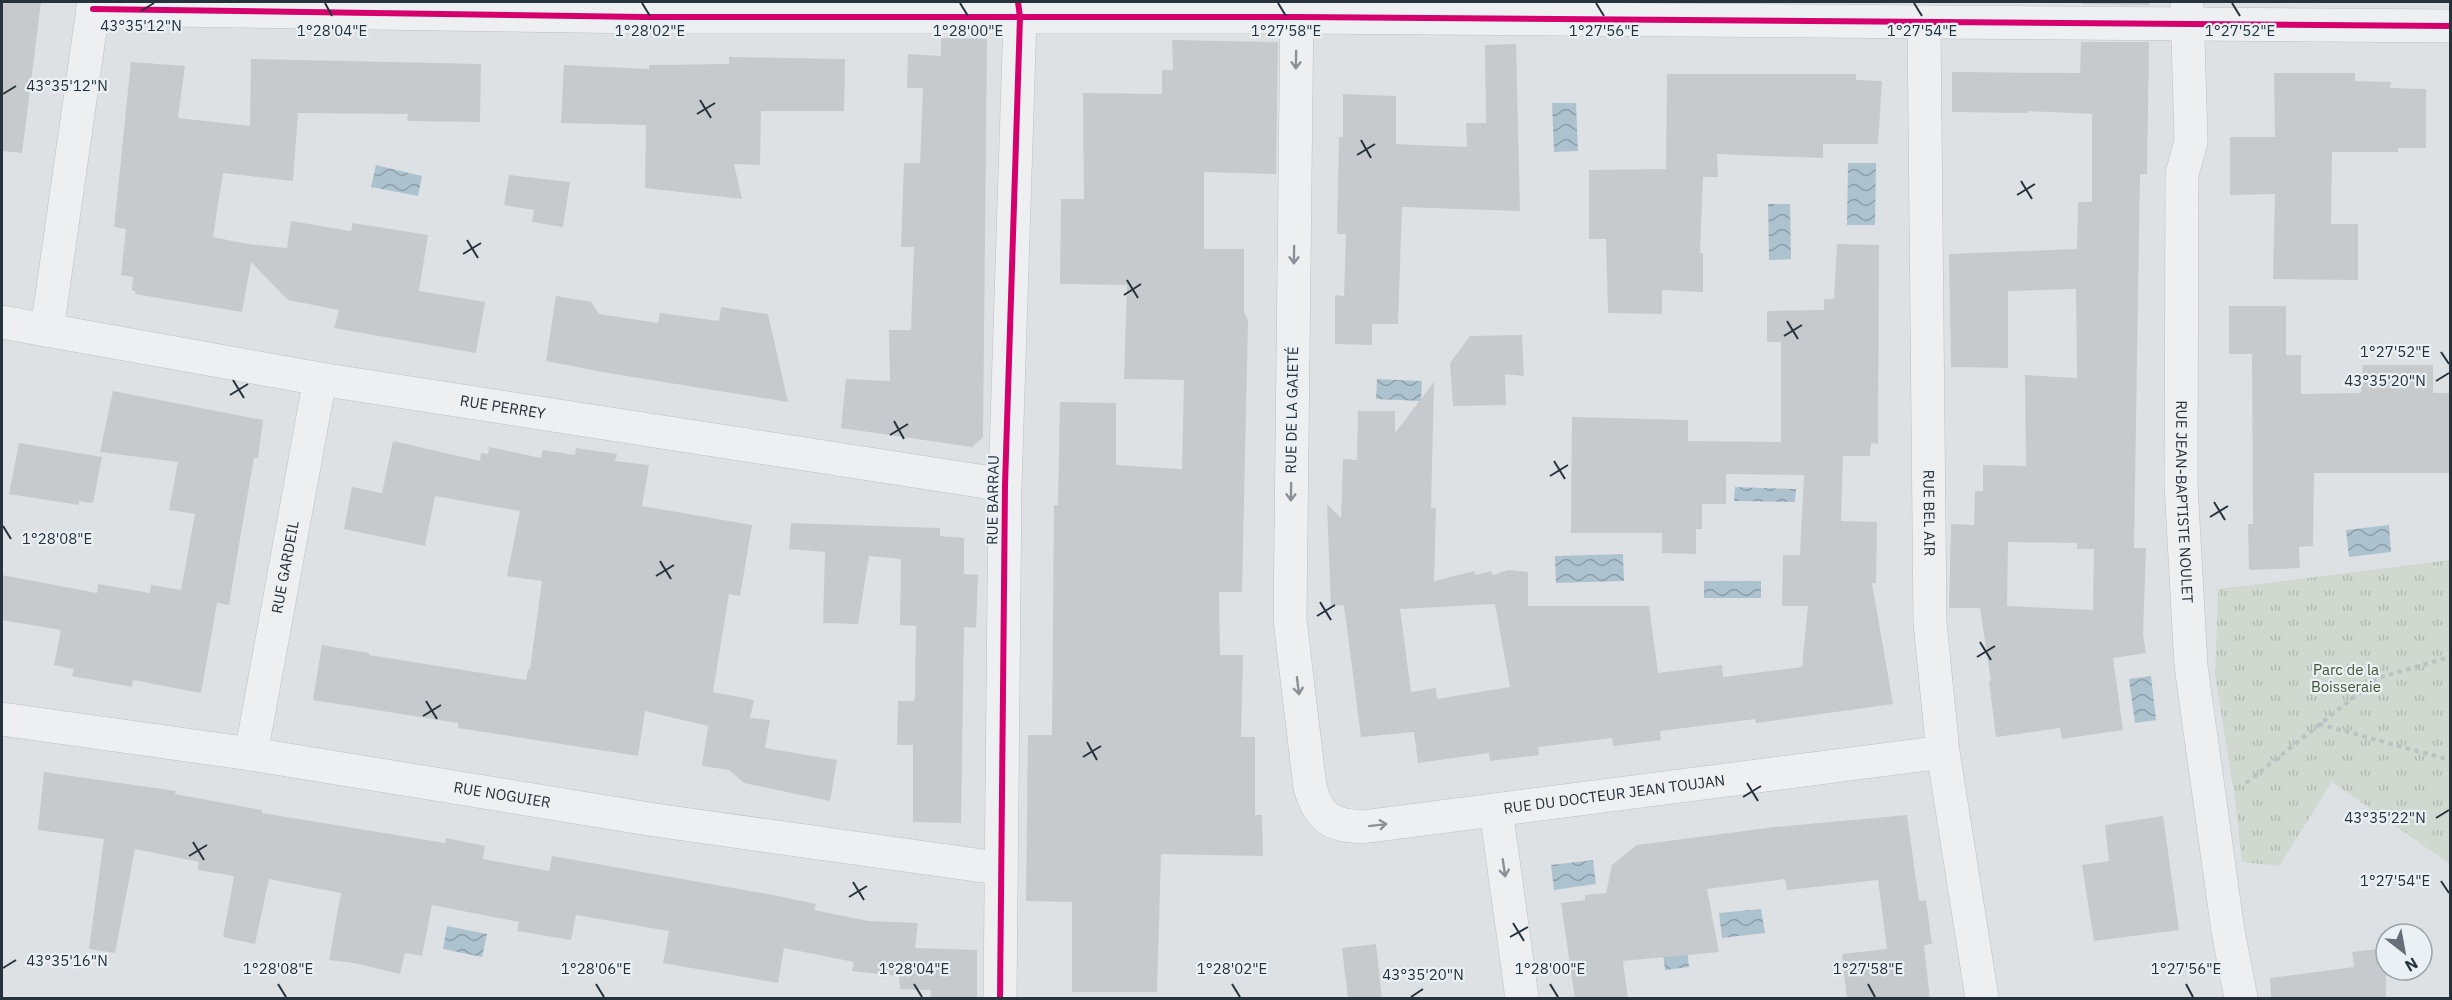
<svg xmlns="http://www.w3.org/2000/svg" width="2452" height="1000" font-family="'IBM Plex Sans',sans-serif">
<defs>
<pattern id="park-tufts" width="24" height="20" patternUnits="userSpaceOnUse" patternTransform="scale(1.5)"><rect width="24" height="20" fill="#d0d8cf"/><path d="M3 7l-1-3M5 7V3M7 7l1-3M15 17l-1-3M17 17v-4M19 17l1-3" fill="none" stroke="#b2bab3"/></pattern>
<pattern id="water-waves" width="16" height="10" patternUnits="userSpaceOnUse" patternTransform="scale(1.5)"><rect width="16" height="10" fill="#acc2cf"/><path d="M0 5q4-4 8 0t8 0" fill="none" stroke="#8c9ea9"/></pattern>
</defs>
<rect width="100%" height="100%" fill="#dee1e4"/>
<path fill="url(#park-tufts)" d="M2450,560V864L2332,782L2279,866L2242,862L2234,793L2215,675L2218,589Z"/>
<path fill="url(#water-waves)" d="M1552,103H1576L1578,151L1554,152Z
M1848,163H1876L1875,225H1847Z
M376,165L422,176L418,196L371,187Z
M1768,204H1790L1791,259L1769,260Z
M1377,379L1422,381L1421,401L1376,399Z
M1735,487L1796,489L1795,502L1734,501Z
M2389,525L2391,552L2349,557L2346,530Z
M1623,554L1624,581L1556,583L1555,556Z
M1704,581H1761V598H1704Z
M2151,676L2156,720L2135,723L2129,679Z
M1593,860L1596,884L1554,890L1551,865Z
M1761,909L1765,933L1722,938L1719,913Z
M1684,925L1689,967L1665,970L1660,928Z
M447,926L487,934L482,957L443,949Z"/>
<path fill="#c7cacc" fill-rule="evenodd" d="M2,2H41L22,153L2,151Z
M2082,2H2149V5L2082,4Z
M941,38L987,39L983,437L972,447L841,428L846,379L890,381L889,330H911L914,247H901L904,163H920L923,88H907L908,54L941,56Z
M1172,40L1278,42L1276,174L1204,172V249H1244V312L1248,320L1242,592H1219L1220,655H1243L1241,737H1255V815H1262L1263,856L1161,854L1157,992H1072V902L1026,901L1028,735H1052L1054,505H1058L1060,402L1116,403V465L1182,469L1184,380L1124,379L1127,285L1060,284L1061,199H1084L1083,93L1162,94V70H1173Z
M2081,42H2149L2147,174H2140L2134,548H2146L2143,635L2146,653L2113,658L2123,730L2062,739L2060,728L1996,737L1989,681H1991L1980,608H1949L1951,524L1974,525L1975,491H1983V465L2026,466L2025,375L2077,378L2076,289L2008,291V368L1951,367L1949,254L2077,249L2078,202H2092V114L2028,111V113L1952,112V72L2080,73ZM2008,542L2077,543V549H2094L2093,610L2007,606Z
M1516,44L1520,211L1402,207L1398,324H1372V345L1335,344V295L1344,296L1346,234H1337L1339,137H1343V94L1396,96V144L1467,147L1466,123H1486L1485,45Z
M729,57L845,59L844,111H761L760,165L734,164L742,199L645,188L646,125L561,123L564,65L649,69V65L729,64Z
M251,59L481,64L480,122L407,121L408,114L298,113L293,181L223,173L213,237L247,244L287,248L291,221L351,231L353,223L428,235L419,291L485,302L476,353L334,328L339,310L288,300L251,262L242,312L135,294L136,292L132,290L133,277L121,275L126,229L114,227L131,62L185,66L178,118L250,126Z
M2274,73H2355V81L2391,82L2390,88L2426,89V148H2398V152H2332L2331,224H2358V280L2273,279L2275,194L2230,195V137H2275Z
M1667,74H1856V80L1882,81L1878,144H1823V158L1717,154L1718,177H1703L1700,253H1703V292L1662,290V314L1608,313L1606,239H1589V170L1666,169Z
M509,175L570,182L563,227L532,222L534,210L504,205Z
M1837,244L1879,245L1878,444L1871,443L1870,456H1843L1841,521L1877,522L1876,583H1872L1893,704L1756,723L1755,719L1660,731L1661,740L1613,746L1612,738L1538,747L1539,755L1490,761L1489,753L1418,763L1414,732L1361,737L1344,605L1331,606L1327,504L1341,518L1343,459L1357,460L1358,411H1395V433L1434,382L1431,508H1436L1434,581L1474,571L1476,575L1491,571L1493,575L1508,570L1528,572V606H1649L1658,673L1722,665L1723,677L1802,667L1808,606H1782L1783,555H1800L1804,475L1726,474V504H1702V529H1696V554L1662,553V533H1571L1572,417L1688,420V441L1781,442V342H1767V311L1824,310V299H1834ZM1495,604L1510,687L1437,699L1436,688L1411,692L1400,609Z
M556,296L591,302L599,314L658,323L660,313L719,321L721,307L768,314L788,402L608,373L546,361Z
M2229,306H2286V355H2301V394L2361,393L2363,365H2433V393H2451V473H2314L2313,546L2299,547L2300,568L2249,570L2248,524H2253L2252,354H2229Z
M1522,335L1524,376L1505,374L1506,405L1453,406L1450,363L1470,336Z
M113,391L263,420L258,458H254L243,521L229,605L217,603L201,693L133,680L132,687L72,676L74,669L54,665L61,630L2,620V575L97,593L98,584L150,593L151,585L181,590L195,514L169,510L178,462L100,452Z
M393,441L480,461L481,453L488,454L489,447L541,458L543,450L575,455L576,448L617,454L615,461L649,465L642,506L752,525L740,596L729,594L713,692L754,700L750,718L770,720L765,748L837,760L830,801L744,783L729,770L702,766L708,726L645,711L638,756L458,728V723L313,700L322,645L369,653V655L526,680L528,669H530L542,581L507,576L520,511L435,496L425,546L344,529L352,487L382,493Z
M19,443L102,457L93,503L79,501V505L9,494Z
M791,523L940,528V536L964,538V574L978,575L976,628L964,627L961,823L913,822V745H897L898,701H914L915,697L916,626L900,625L901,559L869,556L858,624L823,623L825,552L789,549Z
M44,772L176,791L175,794L262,810V813L445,843L446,838L485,846L483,859L549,871L552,856L773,895L816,904L814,910L868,921L918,923L915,948L977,950V999H930L931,990L900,989L899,976L852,971L854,962L784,948L778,983L663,963L669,931L576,915L571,940L517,931L519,922L432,905L422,956L405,953L400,974L354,963L329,960L341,893L269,879L255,944L223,937L234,876L198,870L199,862L135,849L115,953L89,949L104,839L38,830Z
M1907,815L1919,901L1926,900L1932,944L1924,945L1930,999H1847L1842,954L1887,949L1878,880L1787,890L1785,879L1707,889L1719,952L1623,961L1628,999H1575L1561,903L1585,900V895L1606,893L1612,865L1637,845L1775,827Z
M2163,816L2179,930L2094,941L2082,865L2109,861L2105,825Z
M1376,944L1382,999H1348L1342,948Z
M2386,948V999H2271L2270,978L2354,967L2352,952Z"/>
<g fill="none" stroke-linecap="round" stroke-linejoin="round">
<defs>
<g id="minor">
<path id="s1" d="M1297,2L1290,620L1310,787C1319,819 1331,825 1362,827L1943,752"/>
<path id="s2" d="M2187,2L2191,142L2182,174L2181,484L2191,666L2228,931L2241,998"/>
<path d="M93,9L644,17H1297L2450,26"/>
<path id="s3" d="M1924,23L1930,623L1943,752L1982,998"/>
<path id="s4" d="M2,322L320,379L1005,485"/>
<path d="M47,330L94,2"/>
<path id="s5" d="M2,719L251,754L655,820L983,866H1001"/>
<path id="s6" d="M251,754L320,379"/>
<path d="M1496,810L1522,998"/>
<path d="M1000,998L1005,485L1020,17L1018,2"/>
</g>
</defs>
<use href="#minor" stroke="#bdbfc2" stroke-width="34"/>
<path stroke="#bec1c4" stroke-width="4" stroke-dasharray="4.5 4.5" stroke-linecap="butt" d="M2319,724L2450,760
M2246,783L2378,678L2450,657"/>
<use href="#minor" stroke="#eeeff1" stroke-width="33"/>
<defs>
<path id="cycleway" d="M93,9L644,17H1297L2450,26
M1000,998L1005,485L1020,17L1018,2"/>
</defs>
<use href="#cycleway" stroke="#ebf0f4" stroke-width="10"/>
<use href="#cycleway" stroke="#d6006c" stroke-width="6"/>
</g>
<defs><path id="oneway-shaft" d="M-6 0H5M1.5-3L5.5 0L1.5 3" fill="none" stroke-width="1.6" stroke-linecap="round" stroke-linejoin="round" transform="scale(1.5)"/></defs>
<g stroke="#8a9096">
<use href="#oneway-shaft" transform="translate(1296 60) rotate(91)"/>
<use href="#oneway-shaft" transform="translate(1294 255) rotate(91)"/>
<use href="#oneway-shaft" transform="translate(1291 492) rotate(91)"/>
<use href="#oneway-shaft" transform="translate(1298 686) rotate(83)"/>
<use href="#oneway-shaft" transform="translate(1378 825) rotate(-7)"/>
<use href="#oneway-shaft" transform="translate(1504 868) rotate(82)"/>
</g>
<path fill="none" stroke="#26323c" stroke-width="2" d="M325,3L332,16M642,3L650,16M960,3L968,16M1278,3L1286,16M1596,3L1604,16M1914,3L1922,16M2232,3L2240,16M141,11L154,3M3,94L16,86M700,100L711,118M697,114L715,103M1361,140L1371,158M1357,155L1375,144M2021,181L2032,199M2017,195L2035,184M467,240L478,258M463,254L481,243M1127,280L1138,298M1124,295L1141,284M1787,321L1798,339M1784,336L1802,325M2441,352L2449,364M233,380L244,398M2436,381L2449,373M230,395L248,384M894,421L904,439M890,435L908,424M1554,461L1565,479M1550,476L1568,465M2214,502L2225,520M2210,517L2228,506M3,526L11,539M660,561L671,579M656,576L674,565M1320,602L1331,620M1317,616L1335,605M1980,642L1991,660M1977,657L1995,646M426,701L437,719M423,716L441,705M1087,742L1097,760M1083,757L1101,746M1747,783L1758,801M1743,797L1761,786M2436,818L2449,810M193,842L204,860M189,856L207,845M2441,881L2449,893M853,882L864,900M849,897L867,886M1513,923L1524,941M1510,937L1528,927M3,968L16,960M278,984L286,997M596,984L604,997M914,984L922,997M1232,984L1240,997M1550,984L1558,997M1868,984L1875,997M2186,984L2193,997M1411,997L1423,989"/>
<g text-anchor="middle" stroke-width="4.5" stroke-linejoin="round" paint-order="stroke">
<g font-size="15" fill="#26323c" stroke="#ebf0f4">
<text dy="5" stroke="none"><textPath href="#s4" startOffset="508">RUE PERREY</textPath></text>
<text transform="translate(1292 410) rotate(-89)" y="5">RUE DE LA GAIETÉ</text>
<text transform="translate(993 500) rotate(-89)" y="5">RUE BARRAU</text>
<text dy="5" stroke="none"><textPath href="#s2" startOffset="501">RUE JEAN-BAPTISTE NOULET</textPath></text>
<text dy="5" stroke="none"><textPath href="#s3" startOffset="490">RUE BEL AIR</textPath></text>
<text dy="5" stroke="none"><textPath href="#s6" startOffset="190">RUE GARDEIL</textPath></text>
<text dy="5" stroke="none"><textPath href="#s5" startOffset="506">RUE NOGUIER</textPath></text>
<text dy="5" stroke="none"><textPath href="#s1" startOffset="1113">RUE DU DOCTEUR JEAN TOUJAN</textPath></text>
</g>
<g font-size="15" fill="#405734" stroke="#ebf0f4">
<text x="2346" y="675">Parc de la<tspan x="2346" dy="17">Boisseraie</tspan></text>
</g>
</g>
<g font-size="15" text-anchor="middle" fill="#26323c" stroke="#ebf0f4" stroke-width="4.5" stroke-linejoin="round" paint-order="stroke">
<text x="141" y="31">43°35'12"N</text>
<text x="332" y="36">1°28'04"E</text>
<text x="968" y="36">1°28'00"E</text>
<text x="1604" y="36">1°27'56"E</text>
<text x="1922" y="36">1°27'54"E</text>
<text x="2240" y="36">1°27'52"E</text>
<text x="650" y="36">1°28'02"E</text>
<text x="1286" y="36">1°27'58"E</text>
<text x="67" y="91">43°35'12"N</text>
<text x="2395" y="357">1°27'52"E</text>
<text x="2385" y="386">43°35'20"N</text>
<text x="57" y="544">1°28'08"E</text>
<text x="2385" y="823">43°35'22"N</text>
<text x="2395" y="886">1°27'54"E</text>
<text x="67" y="966">43°35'16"N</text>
<text x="278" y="974">1°28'08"E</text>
<text x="596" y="974">1°28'06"E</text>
<text x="914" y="974">1°28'04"E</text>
<text x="1232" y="974">1°28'02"E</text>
<text x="1550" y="974">1°28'00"E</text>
<text x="1868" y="974">1°27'58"E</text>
<text x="2186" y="974">1°27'56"E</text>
<text x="1423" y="980">43°35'20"N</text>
</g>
<rect width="2452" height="1000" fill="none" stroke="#26323c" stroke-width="6"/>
<g transform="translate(2404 952) rotate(149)"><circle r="28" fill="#ebf0f4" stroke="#9ca4aa" stroke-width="1.5"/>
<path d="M0-4.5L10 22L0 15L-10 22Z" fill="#666f77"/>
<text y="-9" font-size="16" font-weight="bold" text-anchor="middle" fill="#26323c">N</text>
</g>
</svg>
